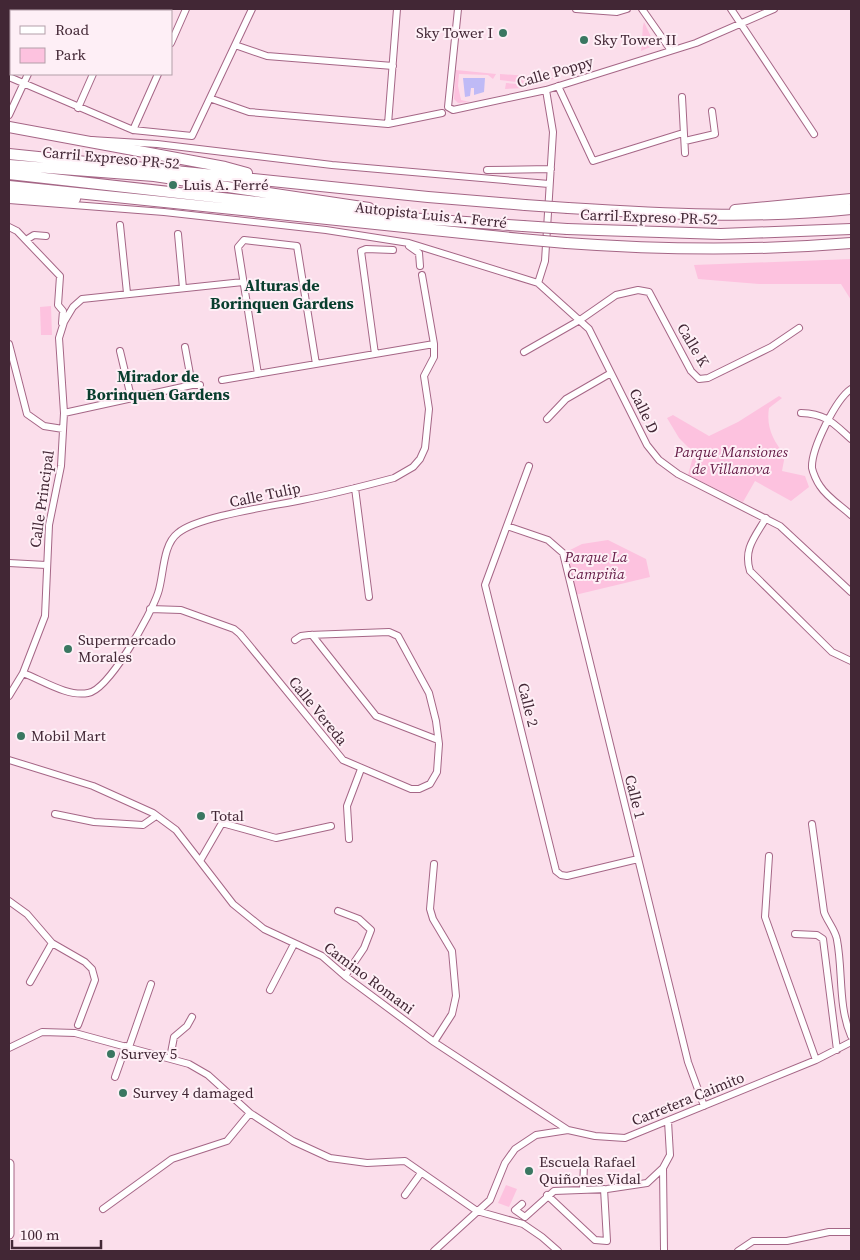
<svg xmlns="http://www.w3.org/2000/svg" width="860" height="1260" font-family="'Source Serif 4',serif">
<rect width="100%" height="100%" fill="#fbdeeb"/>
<path fill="#fdc2df" d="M644,22L655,45L641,51L643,26Z
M456,70L496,74L493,79L488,75L459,74L458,86L461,100L470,102L458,103L454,99Z
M500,74L556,78L525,88L505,89L506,83L517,84V82L500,80Z
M851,259V300L841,284H759L698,279L694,265Z
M51,306L52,335H41L40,307Z
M779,396L782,398L769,408C766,427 773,441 785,455L782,471L805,476L809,487L791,501L755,481L743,502L688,475L694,453L679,438L667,418L673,415L709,436L738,422Z
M608,540L646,559L650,577L575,595L564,553L582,544Z
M506,1185L517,1189L509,1207L498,1203Z"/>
<path fill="#bfbaf6" d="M463,78H485L484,92L474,95V88H471L470,96L465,97Z"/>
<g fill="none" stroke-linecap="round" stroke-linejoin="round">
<defs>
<path id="minor" d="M458,9L448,107L453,110L546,90L696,43L774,9
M576,9L617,12L627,9
M642,9L670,49
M731,9L814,134
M55,11L56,9
M120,11L122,9
M171,43L186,9
M235,45L267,56L393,66
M9,77L133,130L192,136L252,9
M558,86L593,161L683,133
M682,97L685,153
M212,99L249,112L388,124L442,113
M78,108L93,74
M9,115L28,74
M388,124L397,9
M133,130L158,74
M91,140L157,144L332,165L549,184
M685,141L715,134L712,111
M487,170L551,169
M9,200L164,212L326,230L409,243L538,283L589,329L647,445L659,460L678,474L780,526L851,592
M120,225L127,293
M9,227L17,231L60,276L58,305L63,311L62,323
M178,234L183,288
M26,240L34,235L46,236
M409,246L419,253L420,266
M538,283L545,261L553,132L546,90
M9,344L27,414L44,426L63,429
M185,347L192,385
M120,351L131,397
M524,352L580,320L616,295L638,290L649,292L691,371L699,379L708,378L771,347L799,328
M375,354L361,251L366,249L393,250
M258,374L238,247L244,240L297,246L316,364
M222,380L434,344
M851,389C836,399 811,449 812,468C813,473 817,482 820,486C827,497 841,506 851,515
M64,413L192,385H200
M801,413C827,414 833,423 851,439
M547,419L566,399L611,373
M529,466L485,585L556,871L561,875L567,876L638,859
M355,488L369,597
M766,518C755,537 743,549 750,571L832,652L851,661
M507,526L548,540L563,553L688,1062L704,1106
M9,563L46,565
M150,609L181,610L234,629L240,634L343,760L411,789H419L430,784L437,772L439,744L436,721L429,693L398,636L389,632L309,635L301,636L295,640
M312,635L376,716L438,740
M23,673C42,680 67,697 88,693C109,690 151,614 158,593C164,576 162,545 178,533C198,516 274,506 302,500C333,494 364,486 394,478L413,467L420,459L425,448L429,409L424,376L434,357V344L422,275
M9,696L23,673L45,616L49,525L61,466L64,413L59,338L64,322L73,307L82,299L243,282
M9,760L93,786L153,813L176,830L233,904L264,929L322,956L345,976L434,1042L568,1130
M55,814L94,822L143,825L156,816
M812,824L824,912C827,921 836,931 837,940C843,971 838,1006 851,1036
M349,839L347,806L361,769
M769,856L765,917L816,1060
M200,861L222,823L276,838L331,826
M9,901L27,914L52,943L85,962L92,969L95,980L78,1025
M338,911L359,919L371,930L364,948L345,976
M795,934L817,935L823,939L837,1050
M30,982L52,943
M270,990L294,944
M434,1042L452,1014L456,996L452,951L433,919L430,909L434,864
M129,1047L151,984
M9,1048L42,1032L75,1033L189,1064L208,1075L250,1113L293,1141L330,1158L367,1163L405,1161L477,1211L523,1224L542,1237L558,1251
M170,1058L174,1037L187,1026L192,1017
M115,1077L126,1046
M583,1190L584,1164
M405,1195L421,1173
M547,1195L595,1240L607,1241L604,1189
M522,1204L515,1210L525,1217L554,1191L607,1189L647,1183L663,1168
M103,1209L172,1159L227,1141L250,1113
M664,1250L663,1168L670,1155L668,1121
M434,1251L490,1200L505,1163L515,1149L536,1135L568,1130L595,1136L625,1138L816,1060L851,1042
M738,1251L753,1241H787L829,1232H851"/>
<path id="major" d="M9,1164V1234"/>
<path id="highway" d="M9,127L225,167L247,173
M9,154L428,197L525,205
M9,165L154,176L369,208
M9,174L393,217L523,226
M9,186L521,239
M9,195L75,199
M568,208C662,214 757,219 851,209
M735,210L851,199
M567,229L721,234L851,229
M566,243C662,250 756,251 851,243"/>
</defs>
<use href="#minor" stroke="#a56686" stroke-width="8"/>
<use href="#major" stroke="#a56686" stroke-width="11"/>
<use href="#highway" stroke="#a56686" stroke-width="12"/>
<use href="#minor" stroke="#fff" stroke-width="6"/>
<use href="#major" stroke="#fff" stroke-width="9"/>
<use href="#highway" stroke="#fff" stroke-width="10"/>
<defs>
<path id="highway-bridge" d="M525,205L568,208
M523,226L567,229
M521,239L566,243"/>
</defs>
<use href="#highway-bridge" stroke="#a56686" stroke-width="12" stroke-linecap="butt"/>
<use href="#highway-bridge" stroke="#fff" stroke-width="10"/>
</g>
<g fill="#3a7761" stroke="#feeff6" stroke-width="2">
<circle cx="503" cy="33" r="5"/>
<circle cx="584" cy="40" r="5"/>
<circle cx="173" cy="185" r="5"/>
<circle cx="68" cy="649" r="5"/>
<circle cx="21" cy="736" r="5"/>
<circle cx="201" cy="816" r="5"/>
<circle cx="111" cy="1054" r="5"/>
<circle cx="123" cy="1093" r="5"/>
<circle cx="529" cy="1171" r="5"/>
</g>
<g text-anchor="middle" stroke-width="4" stroke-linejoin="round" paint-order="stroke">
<g font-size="15" fill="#422735" stroke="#feeff6" text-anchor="start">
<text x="493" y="38" text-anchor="end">Sky Tower I</text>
<text x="594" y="45">Sky Tower II</text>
<text x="183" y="190">Luis A. Ferré</text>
<text x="78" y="645">Supermercado<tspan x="78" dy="17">Morales</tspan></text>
<text x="31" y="741">Mobil Mart</text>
<text x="211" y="821">Total</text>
<text x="121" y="1059">Survey 5</text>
<text x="133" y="1098">Survey 4 damaged</text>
<text x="539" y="1167">Escuela Rafael<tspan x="539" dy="17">Quiñones Vidal</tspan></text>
</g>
<g font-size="15" fill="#422735" stroke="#feeff6">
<text transform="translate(555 72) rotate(-16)" y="5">Calle Poppy</text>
<text transform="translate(111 158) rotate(5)" y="5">Carril Expreso PR-52</text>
<text transform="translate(431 215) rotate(6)" y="5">Autopista Luis A. Ferré</text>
<text transform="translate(649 217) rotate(2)" y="5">Carril Expreso PR-52</text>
<text transform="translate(693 345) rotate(59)" y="5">Calle K</text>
<text transform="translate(644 411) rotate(64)" y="5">Calle D</text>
<text transform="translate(265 495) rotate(-12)" y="5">Calle Tulip</text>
<text transform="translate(42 499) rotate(-82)" y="5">Calle Principal</text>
<text transform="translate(528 705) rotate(76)" y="5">Calle 2</text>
<text transform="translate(318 711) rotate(51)" y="5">Calle Vereda</text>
<text transform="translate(635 797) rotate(76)" y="5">Calle 1</text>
<text transform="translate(369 978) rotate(37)" y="5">Camino Romani</text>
<text transform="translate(688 1099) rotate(-22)" y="5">Carretera Caimito</text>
</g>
<g font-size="15" font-style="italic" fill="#68204a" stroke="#feeff6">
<text x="731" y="457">Parque Mansiones<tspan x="731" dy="17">de Villanova</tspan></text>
<text x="596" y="562">Parque La<tspan x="596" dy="17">Campiña</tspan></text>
</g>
<g font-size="16" font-weight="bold" fill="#093e2e" stroke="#feeff6">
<text x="282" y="291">Alturas de<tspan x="282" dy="18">Borinquen Gardens</tspan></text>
<text x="158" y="382">Mirador de<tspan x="158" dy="18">Borinquen Gardens</tspan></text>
</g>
</g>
<rect width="860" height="1260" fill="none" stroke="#422735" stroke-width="20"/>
<rect x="10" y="10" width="162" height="65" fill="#feeff6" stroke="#b39fa9"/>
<rect x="20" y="26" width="25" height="8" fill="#ffffff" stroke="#b39fa9"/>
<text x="55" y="35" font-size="15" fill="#422735">Road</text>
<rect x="20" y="48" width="25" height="15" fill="#fdc2df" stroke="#b39fa9"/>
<text x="55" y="60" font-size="15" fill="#422735">Park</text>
<path d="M12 1240v8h89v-8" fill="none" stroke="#422735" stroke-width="2.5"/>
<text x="20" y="1240" font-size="15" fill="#422735" stroke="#feeff6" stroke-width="4" paint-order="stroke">100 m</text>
</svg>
